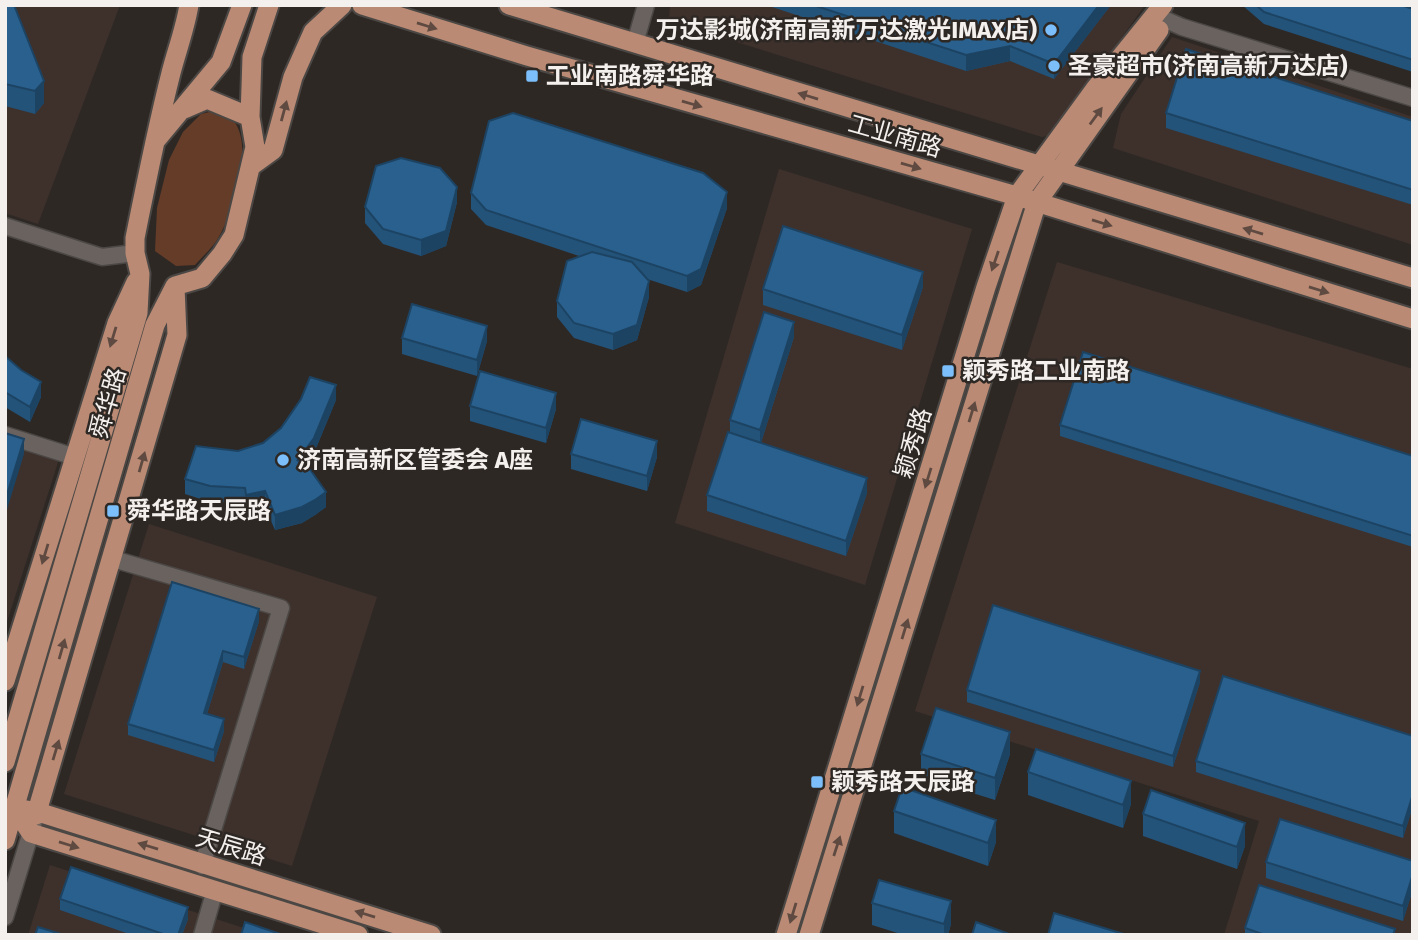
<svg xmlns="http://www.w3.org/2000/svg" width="1418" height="940" font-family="'Fira Sans','Noto Sans SC',sans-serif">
<rect width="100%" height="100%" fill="#2e2825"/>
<path fill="#3e312c" d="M5,5H120L38,224L5,213Z
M670,5H1145L1052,135L1042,137L669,21Z
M1172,37L1413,117V245L1113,148L1121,114Z
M779,169L972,229L865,585L675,523Z
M1057,262L1413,369V935H1224L1259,821L915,711Z
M5,435L61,453L5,628Z
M149,524L377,597L292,866L64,794Z
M50,865L265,935H28Z"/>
<path fill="#653c28" d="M218,110C222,113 228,115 232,119C256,144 233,214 217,240C211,249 202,257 195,265L176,266L155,251L157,208L169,160L183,132L201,114Z"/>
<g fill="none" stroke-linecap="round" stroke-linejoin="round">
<defs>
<path id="minor" d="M1166,20L1182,27L1413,98
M635,43L646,5
M5,226L102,257L135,253
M5,435L75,457
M113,559L281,608L202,866
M5,917L34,822
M202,935L215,890"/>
<path id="major" d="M362,5L527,56L1017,196L1413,319
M509,5L1413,278
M184,109L207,99L250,117
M157,139L221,62L242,5
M251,166L273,150L293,77L313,32L342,5
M5,681L117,323L136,282
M5,762L138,313L140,274L135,253V238C146,183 157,128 171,73C177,50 185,29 189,5
M15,809L31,833L358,935
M27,810L38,812L431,935
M36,815L177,335L175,287
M5,840L155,325L175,286L202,278L222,254L234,235L255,147L250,117L252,57L269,5
M786,935L986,287L1017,196L1095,89L1163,5
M809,935L1037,202L1159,30"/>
</defs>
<use href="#minor" stroke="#4b4744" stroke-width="19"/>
<use href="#major" stroke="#4b4744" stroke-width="23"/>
<use href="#minor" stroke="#69625f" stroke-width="16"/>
<use href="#major" stroke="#ba8a74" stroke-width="19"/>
</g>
<path fill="#235379" d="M5,5L44,103L35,114L5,106Z
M766,5H1111L1054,79L1010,61L966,71Z
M1242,5H1401L1413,9V72L1264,24Z
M1166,113L1413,121V205L1166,128Z
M471,193L727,208L701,285L687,292L647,279L649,297L637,340L613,350L574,338L557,317V301L579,256L486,225L471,209Z
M457,202L446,246L421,256L383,244L365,223V207Z
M923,287L902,350L763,305V289Z
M794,337L761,443L867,493L846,556L707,511V495L730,433V420Z
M402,338L487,341L477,376L402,354Z
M5,356L41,397L30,422L5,407Z
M336,400L314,453L306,464L326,507L315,515L302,523L275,530L265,507L246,511L245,503L210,502L185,494V479L238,451L263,443Z
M470,406L556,409L546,443L470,421Z
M1060,425L1413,456V547L1060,436Z
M571,454L657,457L647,491L571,469Z
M259,621L244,669L223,662L207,714L224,731L214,762L128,735V724Z
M1200,682L1173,767L967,702V690Z
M1413,736V806L1403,838L1196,772V761Z
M921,754H1010L995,800L921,777Z
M1028,772L1131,804L1123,828L1028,795Z
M894,811L996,842L988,866L894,833Z
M1143,814L1245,846L1237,869L1143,836Z
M1413,861V889L1403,921L1266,878V862Z
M60,899L188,919L182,935H132L60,910Z
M872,903L951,924L948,935H904L872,925Z
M1245,928L1395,935H1245Z"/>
<path fill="#1d4363" d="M1099,5H1111L1054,79V64Z
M1010,46V61L966,71V55Z
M44,81V103L35,114V91Z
M457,187V202L446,246L421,256V240Z
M727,192V208L701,285L687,292V276Z
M923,272V287L902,350V335Z
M649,281V297L637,340L613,350V334Z
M794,322V337L760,446V430Z
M487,326V341L477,376V360Z
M41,382V397L30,422V407Z
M336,385V400L314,453L297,476V461Z
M556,393V409L546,443V428Z
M24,439V454L5,516V501Z
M657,441V457L647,491V476Z
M867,478V493L846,556V541Z
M265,491V507L246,511V495Z
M326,492V507L315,515L302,523L275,530V515Z
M259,609V621L244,669V657Z
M223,651V662L204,724V713Z
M1200,671V682L1173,767V756Z
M224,719V731L214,762V750Z
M1010,732V754L995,800V778Z
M1131,781V804L1123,828V805Z
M1413,794V806L1403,838V826Z
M996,820V842L988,866V843Z
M1245,823V846L1237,869V847Z
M1413,874V889L1403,921V906Z
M951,901V924L948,935H944V924Z
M188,907V919L182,935H178Z"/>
<path fill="#29608d" stroke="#1d4363" stroke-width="2" d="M5,5H14L44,81L35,91L5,84Z
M813,5H1099L1054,64L1010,46L966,55Z
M1256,5H1401L1413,9V60L1264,12Z
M1186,49L1413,121V190L1166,113Z
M513,113L703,173L727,192L701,269L687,276L486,210L471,193L489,121Z
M401,158L440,168L457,187L446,231L421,240L383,229L365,207L376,166Z
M783,226L923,272L902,335L763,289Z
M592,252L632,262L649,281L637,325L613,334L574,323L557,301L567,261Z
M412,304L487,326L477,360L402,338Z
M764,312L794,322L760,430L730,420Z
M1083,352L1413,456V536L1060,425Z
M5,356L21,370L41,382L30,407L5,392Z
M480,371L556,393L546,428L470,406Z
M310,377L336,385L314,438L297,461L302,458L326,492L315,500L302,507L275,515L265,491L246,495L245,488L210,486L185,479L196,446L238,451L263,443L281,428L301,399Z
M581,419L657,441L647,476L571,454Z
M728,432L867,478L846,541L707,495Z
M5,433L24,439L5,501Z
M172,582L259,609L244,657L223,651L204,713L224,719L214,750L128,724Z
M993,605L1200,671L1173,756L967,690Z
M1223,676L1413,736V794L1403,826L1196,761Z
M936,708L1010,732L995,778L921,754Z
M1036,749L1131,781L1123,805L1028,772Z
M902,787L996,820L988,843L894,811Z
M1151,790L1245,823L1237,847L1143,814Z
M1280,819L1413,861V874L1403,906L1266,862Z
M71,867L188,907L178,935H166L60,899Z
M879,880L951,901L944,924L872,903Z
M1259,885L1395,929L1393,935H1265L1245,928Z
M1054,913L1127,935H1048Z
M245,922L283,935H241Z
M976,922L1012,935H972Z
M38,927L64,935H35Z"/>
<defs><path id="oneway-solid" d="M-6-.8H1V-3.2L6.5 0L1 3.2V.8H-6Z" transform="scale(1.75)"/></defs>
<g fill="#5f4a41">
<use href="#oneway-solid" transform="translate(427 26) rotate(17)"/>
<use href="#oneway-solid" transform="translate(808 96) rotate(-163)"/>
<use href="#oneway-solid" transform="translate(692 104) rotate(16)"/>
<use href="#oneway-solid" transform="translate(284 111) rotate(-75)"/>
<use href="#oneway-solid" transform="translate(1096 116) rotate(-54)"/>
<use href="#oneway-solid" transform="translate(911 166) rotate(16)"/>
<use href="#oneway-solid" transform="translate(1102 223) rotate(17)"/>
<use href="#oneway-solid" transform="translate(1253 231) rotate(-163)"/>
<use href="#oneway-solid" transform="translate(995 261) rotate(109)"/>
<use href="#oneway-solid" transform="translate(1319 290) rotate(17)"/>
<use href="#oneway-solid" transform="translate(113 337) rotate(107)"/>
<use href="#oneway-solid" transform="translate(972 412) rotate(-73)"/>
<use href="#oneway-solid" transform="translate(142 462) rotate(-74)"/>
<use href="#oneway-solid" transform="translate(928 478) rotate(107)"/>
<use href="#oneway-solid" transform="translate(45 554) rotate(107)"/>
<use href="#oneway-solid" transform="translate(905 629) rotate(-73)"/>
<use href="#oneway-solid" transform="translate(62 649) rotate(-74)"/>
<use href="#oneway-solid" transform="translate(860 696) rotate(107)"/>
<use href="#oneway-solid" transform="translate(56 750) rotate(-73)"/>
<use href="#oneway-solid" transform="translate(69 845) rotate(17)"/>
<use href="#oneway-solid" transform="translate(148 846) rotate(-163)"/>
<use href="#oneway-solid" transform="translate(837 846) rotate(-72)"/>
<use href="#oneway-solid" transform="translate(793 913) rotate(107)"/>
<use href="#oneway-solid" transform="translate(365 914) rotate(-163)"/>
</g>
<g fill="#7bbef9" stroke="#2e2825" stroke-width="2.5">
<circle cx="1051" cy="30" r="7"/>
<circle cx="1054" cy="66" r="7"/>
<rect x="525" y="69" width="14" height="14" rx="3.5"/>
<rect x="941" y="364" width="14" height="14" rx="3.5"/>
<circle cx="283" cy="460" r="7"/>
<rect x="106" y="504" width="14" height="14" rx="3.5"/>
<rect x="810" y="775" width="14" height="14" rx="3.5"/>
</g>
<g text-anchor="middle" stroke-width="5" stroke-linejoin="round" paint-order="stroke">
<g font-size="24" font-weight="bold" fill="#f4f0ee" stroke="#2e2825" text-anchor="start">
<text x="1037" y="38" text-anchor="end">万达影城(济南高新万达激光IMAX店)</text>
<text x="1068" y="74">圣豪超市(济南高新万达店)</text>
<text x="546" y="84">工业南路舜华路</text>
<text x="962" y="379">颖秀路工业南路</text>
<text x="297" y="468">济南高新区管委会 A座</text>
<text x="127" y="519">舜华路天辰路</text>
<text x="831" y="790">颖秀路天辰路</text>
</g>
<g font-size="24" fill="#f4f0ee" stroke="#2e2825">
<text transform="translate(895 136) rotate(16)" y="8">工业南路</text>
<text transform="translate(108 403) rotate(-74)" y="8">舜华路</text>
<text transform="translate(913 443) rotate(-73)" y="8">颖秀路</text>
<text transform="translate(231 847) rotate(17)" y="8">天辰路</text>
</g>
</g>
<rect width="1418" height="940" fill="none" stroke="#f4f0ee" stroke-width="14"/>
</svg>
